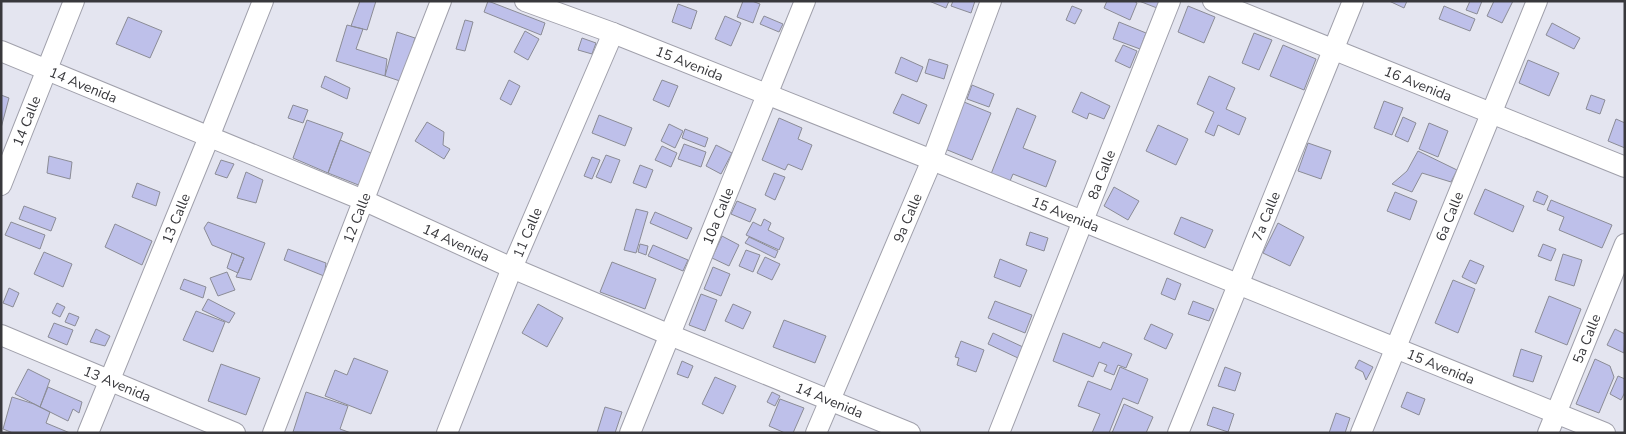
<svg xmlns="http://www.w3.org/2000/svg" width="1626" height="434" font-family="'Nunito Sans',sans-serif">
<rect width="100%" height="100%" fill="#e4e5f0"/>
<path fill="#bec0ea" stroke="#8b8c96" d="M360,1H376L367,30L351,26Z
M488,1L545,23L541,35L484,12Z
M743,1H752L760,4L753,23L737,17Z
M929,1H949L946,8Z
M953,1H975L971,13L951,6Z
M1107,1H1134L1137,3L1130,20L1104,8Z
M1139,1H1160L1157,8Z
M1389,1H1407L1404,8Z
M1470,1H1482L1477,14L1466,10Z
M1494,1H1513L1502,23L1487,16Z
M678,4L697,11L691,29L672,22Z
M1072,6L1082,10L1075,24L1066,20Z
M1188,6L1215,17L1204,43L1178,32Z
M1444,6L1475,19L1470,31L1439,19Z
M725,16L741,23L731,46L715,39Z
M764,16L783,24L779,32L760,24Z
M128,17L162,31L150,58L116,44Z
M465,20L473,22L465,51L456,49Z
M1119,22L1146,33L1140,49L1113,39Z
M1552,23L1580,38L1574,49L1546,35Z
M347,25L363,29L356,49L387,59L385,76L336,61Z
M525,31L539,39L528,60L514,52Z
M397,32L415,38L403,82L385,76Z
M1254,33L1272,40L1259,70L1242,63Z
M582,38L596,43L592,54L578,50Z
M1123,45L1137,51L1130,68L1115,61Z
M1283,45L1316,59L1304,90L1270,76Z
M901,57L923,67L917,82L895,73Z
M929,59L948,65L944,79L925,73Z
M1528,60L1559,73L1549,96L1519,83Z
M325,76L350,88L347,99L321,87Z
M1209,76L1235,88L1226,109L1246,118L1239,135L1218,125L1214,136L1205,132L1214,112L1197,104Z
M509,80L520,86L511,105L500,99Z
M662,80L678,86L669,107L653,100Z
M972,85L994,94L989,107L967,99Z
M1081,92L1110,106L1104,119L1089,113L1087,119L1072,112Z
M902,94L927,105L919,124L893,113Z
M1,95L9,98L1,128Z
M1591,95L1605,100L1600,114L1586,109Z
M1384,101L1403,108L1392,135L1374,128Z
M964,102L991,113L972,160L945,149Z
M293,105L308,110L303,123L288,118Z
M1017,108L1036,116L1023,148L1056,161L1046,187L1013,174L1010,181L991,174Z
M599,115L632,128L625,146L592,133Z
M1403,117L1416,123L1408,142L1395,136Z
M779,118L802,128L798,139L812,145L802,170L788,164L785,170L762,160Z
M1616,119L1625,123V148L1608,141Z
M307,120L343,133L328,173L293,158Z
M427,122L444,132L443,145L450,149L444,159L415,141Z
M1429,123L1448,131L1438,157L1419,149Z
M669,124L683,131L675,148L661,141Z
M1158,125L1188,139L1176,165L1146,151Z
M685,129L708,138L705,147L682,138Z
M340,140L371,153L361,186L328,173Z
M1308,143L1331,151L1321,179L1298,171Z
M684,144L706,152L701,167L678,159Z
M716,145L732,153L721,174L706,166Z
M662,146L677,153L671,167L655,160Z
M1418,151L1457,170L1451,182L1422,173L1412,192L1392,184L1407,171Z
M606,155L620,160L611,183L596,177Z
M49,156L72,162L70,179L47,173Z
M592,157L600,160L592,179L584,176Z
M221,160L234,164L227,178L215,174Z
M640,165L653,170L646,188L633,183Z
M246,172L263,180L256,203L237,198Z
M774,173L785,177L775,200L765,195Z
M137,183L160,192L156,206L132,197Z
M1114,187L1139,201L1128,220L1104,206Z
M1485,189L1524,206L1513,232L1474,214Z
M1537,191L1548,196L1544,205L1533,201Z
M1395,192L1417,201L1410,220L1387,211Z
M1551,200L1612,225L1602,248L1559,230L1564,217L1547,210Z
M737,201L756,209L750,222L731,214Z
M24,206L56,218L51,231L19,219Z
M636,209L648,212L636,253L624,250Z
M655,212L692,228L687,239L650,223Z
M1181,217L1213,230L1205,248L1174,234Z
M764,219L771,223L768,230L784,238L779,250L746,235L753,222L761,226Z
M11,222L45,235L40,249L5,235Z
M208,222L265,243L251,280L236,277L244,258L212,245L204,228Z
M1278,223L1304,237L1290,266L1263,253Z
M115,224L152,241L142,265L105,247Z
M1030,232L1048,238L1044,251L1026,245Z
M722,236L739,245L729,266L712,258Z
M749,237L778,251L775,258L745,243Z
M640,244L648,246L646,255L638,252Z
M1543,244L1556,249L1551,261L1538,256Z
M653,245L688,260L683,271L648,256Z
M288,249L326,263L324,276L284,260Z
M746,250L760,255L753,272L739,266Z
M44,252L72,264L63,287L34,274Z
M232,253L244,258L238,273L227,268Z
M1563,254L1582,260L1574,286L1555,280Z
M765,257L780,264L772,280L757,273Z
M1000,259L1027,270L1020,287L994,277Z
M1470,260L1484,266L1476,284L1462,277Z
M612,262L656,279L645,309L600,292Z
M713,267L730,274L721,296L704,289Z
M227,272L235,290L218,296L210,278Z
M1167,278L1181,284L1175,300L1161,294Z
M184,279L206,287L203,298L180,289Z
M1453,280L1475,289L1458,333L1435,323Z
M9,288L19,293L13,307L3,303Z
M701,294L717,300L705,331L689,325Z
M1549,296L1581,309L1567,345L1535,332Z
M208,299L235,313L229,323L202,310Z
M995,301L1032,315L1025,333L988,318Z
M1193,301L1214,309L1209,321L1188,314Z
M57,303L65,307L60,317L52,313Z
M538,304L563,318L547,347L522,333Z
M733,304L751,312L743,329L725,321Z
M196,311L225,322L213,352L183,340Z
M69,313L79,317L75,326L65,322Z
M784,320L826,336L815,363L773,347Z
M54,323L73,330L67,345L48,337Z
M1151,324L1173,334L1166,349L1144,339Z
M96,329L110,336L105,346L90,342Z
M1615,329L1625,334L1624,353L1607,345Z
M993,333L1023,347L1018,358L988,344Z
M1063,333L1100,348L1103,342L1132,354L1126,368L1118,365L1114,375L1104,371L1107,365L1099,362L1093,377L1053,361Z
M961,341L984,350L976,372L957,365L959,358L955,357Z
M1521,349L1542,356L1533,382L1513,376Z
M354,358L388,371L371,414L325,396L335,370L347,375Z
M1595,359L1610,366L1614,377L1599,413L1576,404Z
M1359,360L1373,367L1366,380L1363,372L1355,368Z
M682,361L693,366L688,378L677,374Z
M221,364L260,378L246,415L208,401Z
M1120,367L1148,379L1138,404L1123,398L1109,433H1092L1100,414L1078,406L1088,381L1111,390Z
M1225,367L1241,373L1235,391L1218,386Z
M28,369L50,380L40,407L15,394Z
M1618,376L1625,379V392L1621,400L1610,394Z
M715,377L736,386L723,414L702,404Z
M48,387L82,402L79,413L73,409L68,421L40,407Z
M306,392L348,406L340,429L351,433L293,432Z
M772,392L780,396L775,406L767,402Z
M1407,392L1425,399L1419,415L1401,407Z
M12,397L34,404L50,412L46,423L70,433H13L3,429Z
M780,399L804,408L793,433H785L769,426Z
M1124,404L1153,417L1146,433H1112Z
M605,407L622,412L615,433H597Z
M1213,407L1234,414L1228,432L1207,425Z
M1336,413L1350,418L1345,433H1329Z"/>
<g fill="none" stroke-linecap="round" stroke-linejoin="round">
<defs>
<g id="minor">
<path id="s1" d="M525,1L613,33L932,160L1605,433"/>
<path id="s2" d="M1213,1L1625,167"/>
<path id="s3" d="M1,51L363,200L512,268L670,335L910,433"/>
<path id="s4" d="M1,185L74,1"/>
<path id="s5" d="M1,335L235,433"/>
<path id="s6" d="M88,433L209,137L263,1"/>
<path id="s7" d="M273,433L441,1"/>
<path id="s8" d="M447,433L512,268L613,33"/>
<path id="s9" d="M630,433L805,1"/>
<path id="s10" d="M816,433L932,160L991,1"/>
<path id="s11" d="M999,433L1170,1"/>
<path id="s12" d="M1178,433L1353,1"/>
<path id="s13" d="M1361,433L1537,1"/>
<path id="s14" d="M1548,433L1625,244"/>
</g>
</defs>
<use href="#minor" stroke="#a0a0ab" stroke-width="22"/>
<use href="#minor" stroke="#fff" stroke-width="20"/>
</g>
<g text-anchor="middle" stroke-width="5" stroke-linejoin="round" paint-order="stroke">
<g font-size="14" fill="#38383c" stroke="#f1f2fd">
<text dy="5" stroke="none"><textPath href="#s1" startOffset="176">15 Avenida</textPath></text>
<text dy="5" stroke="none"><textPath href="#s2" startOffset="221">16 Avenida</textPath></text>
<text dy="5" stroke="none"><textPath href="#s3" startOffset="89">14 Avenida</textPath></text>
<text dy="5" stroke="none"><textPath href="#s4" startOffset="69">14 Calle</textPath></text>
<text dy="5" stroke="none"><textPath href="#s11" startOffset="278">8a Calle</textPath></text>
<text dy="5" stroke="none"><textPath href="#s1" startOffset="581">15 Avenida</textPath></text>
<text dy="5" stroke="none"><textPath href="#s6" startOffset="232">13 Calle</textPath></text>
<text dy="5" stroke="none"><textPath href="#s7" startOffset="231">12 Calle</textPath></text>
<text dy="5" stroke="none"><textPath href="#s9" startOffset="234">10a Calle</textPath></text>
<text dy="5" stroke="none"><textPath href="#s12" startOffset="234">7a Calle</textPath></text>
<text dy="5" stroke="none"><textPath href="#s13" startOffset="234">6a Calle</textPath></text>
<text dy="5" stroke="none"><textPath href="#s10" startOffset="234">9a Calle</textPath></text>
<text dy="5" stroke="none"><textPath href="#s8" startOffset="216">11 Calle</textPath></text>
<text dy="5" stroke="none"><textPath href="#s3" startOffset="494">14 Avenida</textPath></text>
<text dy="5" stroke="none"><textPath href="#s14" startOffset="102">5a Calle</textPath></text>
<text dy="5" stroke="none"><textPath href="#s1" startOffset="986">15 Avenida</textPath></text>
<text dy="5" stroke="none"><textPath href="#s5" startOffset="126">13 Avenida</textPath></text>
<text dy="5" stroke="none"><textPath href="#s3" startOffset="899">14 Avenida</textPath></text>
</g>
</g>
<rect width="1626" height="434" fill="none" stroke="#38383c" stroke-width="5"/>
</svg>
